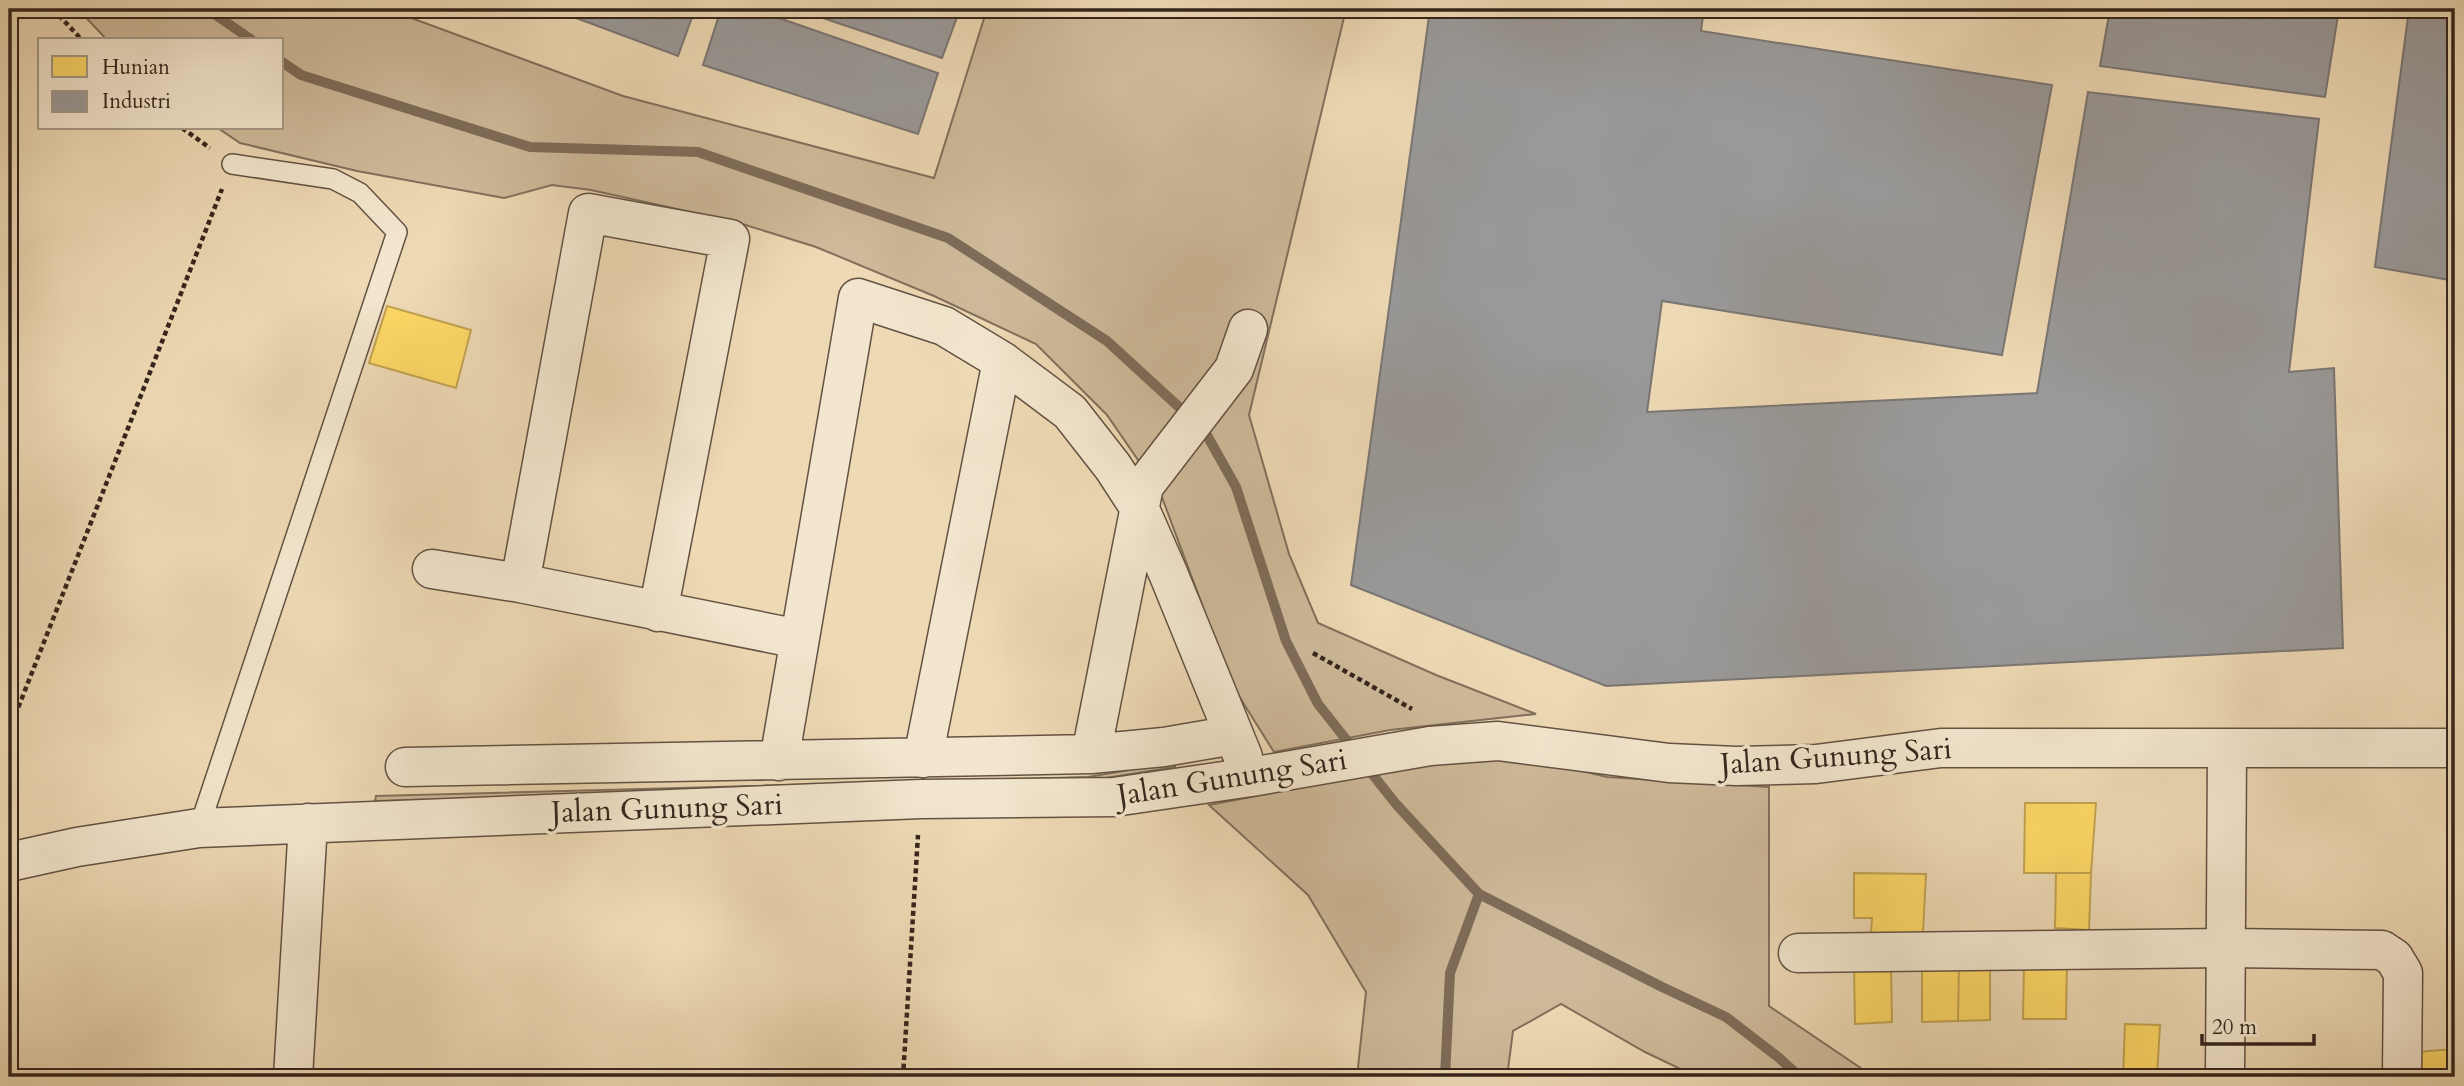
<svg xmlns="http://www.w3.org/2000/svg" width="2464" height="1086" font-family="Cardo,serif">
<rect width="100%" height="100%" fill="#edd9b4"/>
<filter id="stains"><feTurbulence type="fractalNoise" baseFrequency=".00286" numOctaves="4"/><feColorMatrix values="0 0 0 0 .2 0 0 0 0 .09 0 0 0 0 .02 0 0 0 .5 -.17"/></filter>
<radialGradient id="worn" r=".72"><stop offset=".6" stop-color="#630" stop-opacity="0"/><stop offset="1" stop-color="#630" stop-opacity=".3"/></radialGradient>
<path fill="#ceba9a" stroke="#82705c" stroke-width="2" d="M78,9H387L623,96L934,178L987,9H1346L1249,415L1289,554L1318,623L1436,675L1536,714L1390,730L1274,752L1232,685L1160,492L1107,415L1036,344L934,296L816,247L736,222L591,190L552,185L504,198L357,171L240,143L218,128H282V40H107Z
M1487,757L1536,760L1607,777L1769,787V1006L1874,1077H1697L1645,1052L1561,1004L1513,1031L1507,1077H1357L1366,992L1308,895L1209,805L1436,762Z
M1175,762V767L1087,781L375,801L376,796L1088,777Z"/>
<path fill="#ffd966" stroke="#c2a350" stroke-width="2" d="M387,306L471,330L456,388L369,363Z
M2025,803H2096L2091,873H2024Z
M1854,873L1926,874L1923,933H1871L1872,918H1854Z
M2056,873H2091L2089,930L2055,928Z
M1922,962L1959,963L1958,1021L1922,1022Z
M2024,962H2067L2066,1019H2023Z
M1891,963L1892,1022L1855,1024L1854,964Z
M1959,963H1990V1020L1958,1021Z
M2125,1024L2160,1025L2157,1077H2123Z
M2455,1049V1077H2417V1052Z"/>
<path fill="#999" stroke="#7b7674" stroke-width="2" d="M552,9H695L678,56Z
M721,9H753L938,73L918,134L703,65Z
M796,9H960L942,58Z
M1430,9H1704L1701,31L2052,85L2002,355L1662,301L1647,412L2037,393L2088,92L2319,119L2289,372L2334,368L2343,648L1606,686L1351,585Z
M2110,9H2339L2325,97L2100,66Z
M2409,9H2455V281L2375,267Z"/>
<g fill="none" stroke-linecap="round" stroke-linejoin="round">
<path stroke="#7e6c59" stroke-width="10" d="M207,9L252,40
M282,62L301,75L530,147L698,152L948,238L1107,341L1204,430L1236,487L1286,641L1318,704L1356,752
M1365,765L1396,804L1479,894L1662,987L1726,1017L1778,1057L1800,1077
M1445,1077L1450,973L1479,894"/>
<defs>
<path id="service" d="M199,828L397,232L360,193L333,179L232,164"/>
<path id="minor" d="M1002,361L1070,412L1113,467L1139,507L1168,573L1243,757
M432,569L520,583L799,639
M520,583L588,213L730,239L658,612
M1091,754L1144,486L1234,369L1248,329
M779,761L858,298L944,326L1002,361L923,758
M405,767L1091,754L1164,747L1234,735
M9,862L77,847L199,828L921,799L1114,797L1251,777L1430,746L1498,741L1669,763L1736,766L1816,764L1941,748H2455
M1798,953L2226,948L2382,950L2394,958L2403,973L2402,1077
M293,1077L308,823
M2225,1077L2227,749"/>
</defs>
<use href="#service" stroke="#635243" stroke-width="22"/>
<use href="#minor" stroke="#635243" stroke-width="41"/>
<path stroke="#35251d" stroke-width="4.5" stroke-dasharray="5 3.5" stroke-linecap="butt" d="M53,9L82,40
M182,128L210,148
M1313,653L1412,709
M9,704L16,709
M9,731L222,189
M903,1077L918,835"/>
<use href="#service" stroke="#f3e6ce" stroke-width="19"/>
<use href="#minor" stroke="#f3e6ce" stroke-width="38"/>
</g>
<g text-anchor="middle" stroke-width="7" stroke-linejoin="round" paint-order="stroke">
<g font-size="30" fill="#35251d" stroke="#f3e6ce">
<text transform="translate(1836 756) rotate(-4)" y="10">Jalan Gunung Sari</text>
<text transform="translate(1232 777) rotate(-9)" y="10">Jalan Gunung Sari</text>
<text transform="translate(667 808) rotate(-2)" y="10">Jalan Gunung Sari</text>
</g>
</g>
<rect width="2464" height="1086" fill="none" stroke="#edd9b4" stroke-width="35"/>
<rect x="10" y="10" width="2443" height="1065" fill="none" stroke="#35251d" stroke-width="3.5"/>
<rect x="18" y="18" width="2429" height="1051" fill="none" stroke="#35251d" stroke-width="2"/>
<rect x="38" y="38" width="245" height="91" fill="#f3e6ce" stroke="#a79987" stroke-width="2"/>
<rect x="52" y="56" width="35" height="21" fill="#ffd966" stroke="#a79987" stroke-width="2"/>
<text x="102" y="74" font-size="21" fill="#35251d">Hunian</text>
<rect x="52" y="91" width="35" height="21" fill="#999999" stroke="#a79987" stroke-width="2"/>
<text x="102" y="108" font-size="21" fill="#35251d">Industri</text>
<path d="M2202 1034v10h112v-10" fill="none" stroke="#35251d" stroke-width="3.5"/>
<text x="2212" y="1034" font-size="21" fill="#35251d" stroke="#f3e6ce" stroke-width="5" paint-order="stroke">20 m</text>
<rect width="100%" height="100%" filter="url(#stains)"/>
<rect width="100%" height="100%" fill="url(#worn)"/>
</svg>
